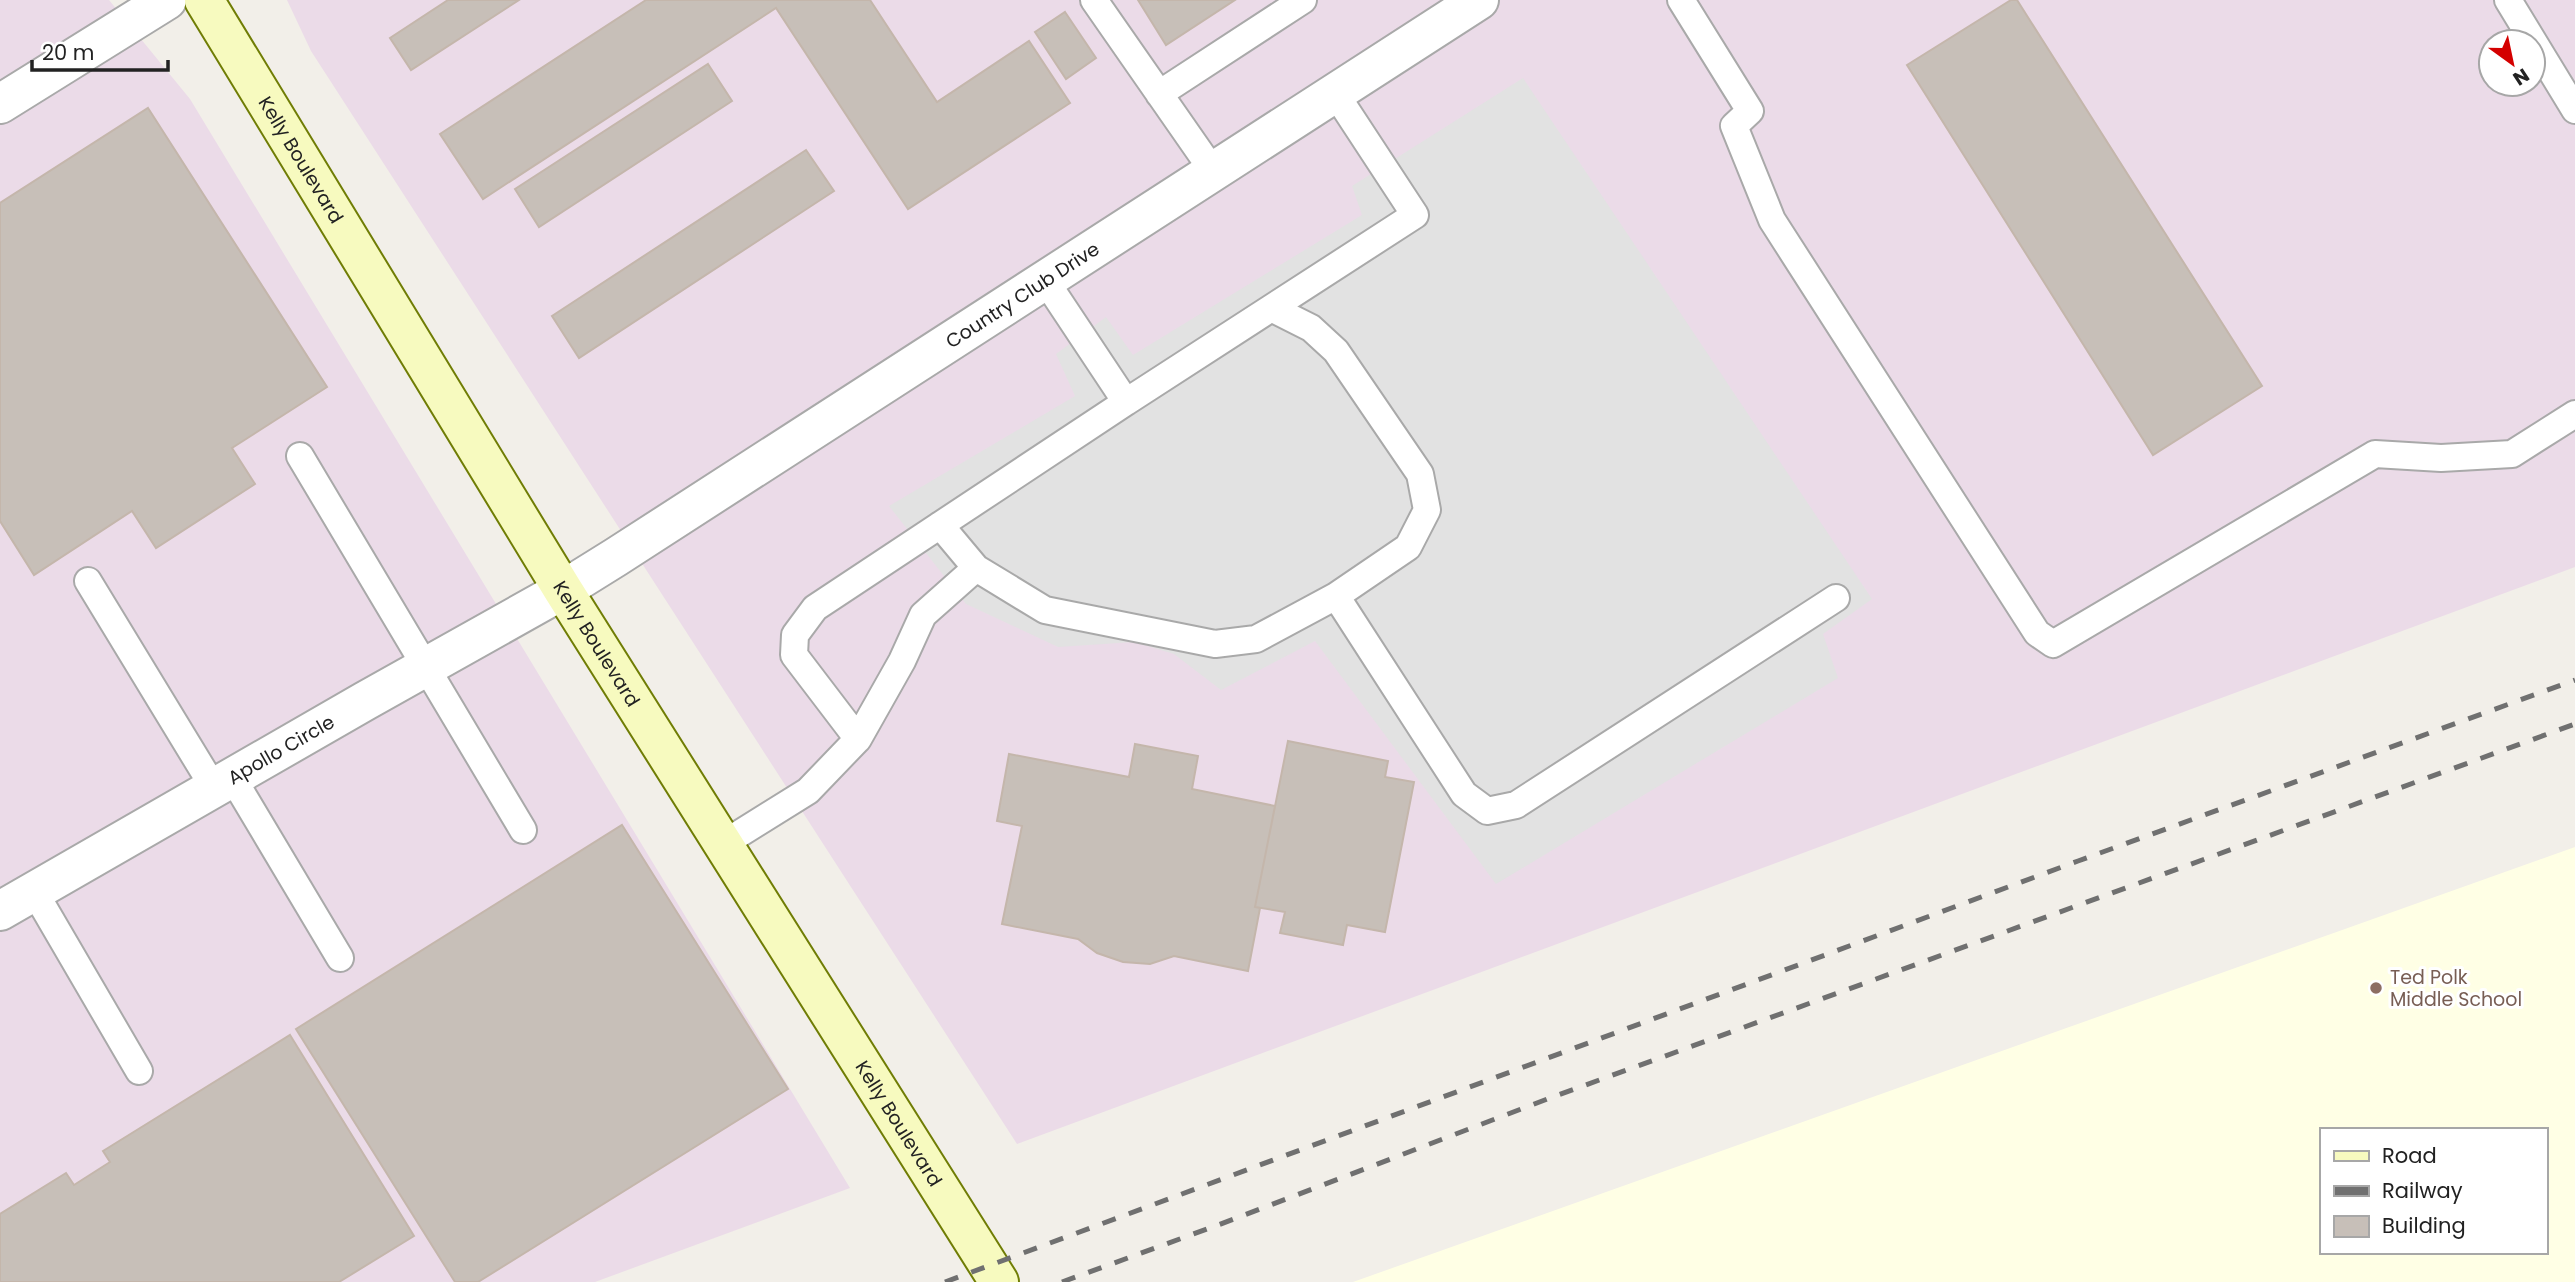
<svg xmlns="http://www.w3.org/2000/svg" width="2575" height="1282" font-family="Poppins,sans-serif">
<rect width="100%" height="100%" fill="#f2efe9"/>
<path fill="#ebdbe8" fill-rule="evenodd" d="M0,0H109L190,99L850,1188L595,1282H0Z
M287,0H2575V567L1017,1144L311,51ZM2491,42H2533V84H2491Z"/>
<path fill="#ffffe5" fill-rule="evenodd" d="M2575,847V1282H1353ZM2321,1130H2545V1252H2321Z"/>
<path fill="#e2e2e2" d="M1523,78L1872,599L1823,634L1838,678L1496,884L1315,641L1221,690L1174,654L1134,642L1058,647L966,604L889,506L1075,396L1056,354L1106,317L1133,355L1362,215L1352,186Z"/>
<path fill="#c7bfb8" stroke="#c4b6ab" stroke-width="2" d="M448,0H519L411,70L390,38Z
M646,0H870L937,102L1029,41L1070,103L908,209L776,8L483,199L440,134Z
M1138,0H1235L1166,45Z
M2011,0H2017L2262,386L2153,455L1907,65Z
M1065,12L1096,58L1066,79L1035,32Z
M708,64L732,101L539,227L515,189Z
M148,108L327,387L232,448L255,484L156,548L132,511L34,575L0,521V203Z
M806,150L834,191L579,358L552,316Z
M1288,741L1388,761L1385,777L1414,782L1385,932L1347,925L1343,945L1280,933L1285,912L1255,907Z
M1135,744L1198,756L1192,789L1275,806L1255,907L1260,908L1248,971L1174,956L1150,964L1123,962L1097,953L1078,939L1002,924L1022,826L997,821L1009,754L1129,777Z
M622,825L788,1089L478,1282H455L296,1029Z
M290,1035L414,1236L339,1282H0V1214L66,1173L74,1185L110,1162L103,1151Z"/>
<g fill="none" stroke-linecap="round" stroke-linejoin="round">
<defs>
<path id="lane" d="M1094,0L1213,171
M1681,0L1750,111L1734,126L1772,220L2037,633L2053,644L2375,454L2441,458L2512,454L2575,414
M2508,0L2575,110
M1159,94L1303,0
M1045,280L1126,402L1415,215L1335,93
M1273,309L1311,328L1336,351L1420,474L1427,510L1408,547L1336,596
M300,456L523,830
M940,525L976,568L1045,610L1215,644L1256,639L1336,596L1464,794L1487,811L1516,805L1836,598
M88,581L214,788
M858,739L902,661L923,615L976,568
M232,777L340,958
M723,844L808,791L858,739L794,655L795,635L815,608L1126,402
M34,891L139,1071"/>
<g id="street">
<path d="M0,104L167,0"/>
<path id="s1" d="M0,911L365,701L563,590L616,557L1479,0"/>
</g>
<g id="secondary">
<path id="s2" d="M204,0L563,590L999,1282"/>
</g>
</defs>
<use href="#lane" stroke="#a9a9a9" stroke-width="30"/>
<use href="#street" stroke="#a9a9a9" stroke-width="42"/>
<use href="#secondary" stroke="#707d05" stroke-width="42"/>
<use href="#lane" stroke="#fff" stroke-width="26"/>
<use href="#street" stroke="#fff" stroke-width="38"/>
<use href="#secondary" stroke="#f7fabf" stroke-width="38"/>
<path stroke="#707070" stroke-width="5" stroke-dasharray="14 14" stroke-linecap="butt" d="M945,1282L2078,861L2575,680
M1062,1282L1218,1225L1550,1098L2575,724"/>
</g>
<circle fill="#8d6e63" stroke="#fff" stroke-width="2.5" cx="2376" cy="988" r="7"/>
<g text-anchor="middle" stroke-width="6" stroke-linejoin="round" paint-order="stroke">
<g font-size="19" fill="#222" stroke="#fff">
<text dy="7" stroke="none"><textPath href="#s2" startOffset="187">Kelly Boulevard</textPath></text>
<text dy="7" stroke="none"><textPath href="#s1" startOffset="1194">Country Club Drive</textPath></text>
<text dy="7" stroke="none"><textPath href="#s2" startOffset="754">Kelly Boulevard</textPath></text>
<text dy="7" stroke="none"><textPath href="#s1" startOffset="324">Apollo Circle</textPath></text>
<text dy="7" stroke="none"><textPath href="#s2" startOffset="1321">Kelly Boulevard</textPath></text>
</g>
<g font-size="19" fill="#785e54" stroke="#fff" text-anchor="start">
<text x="2390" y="984">Ted Polk<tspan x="2390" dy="22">Middle School</tspan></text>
</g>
</g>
<rect x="2320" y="1128" width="228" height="126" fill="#ffffff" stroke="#a7a7a7" stroke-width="2"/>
<rect x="2334" y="1151" width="35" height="10" fill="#f7fabf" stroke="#a7a7a7" stroke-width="2"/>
<text x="2382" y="1163" font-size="21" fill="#222222">Road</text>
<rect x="2334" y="1186" width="35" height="10" fill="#707070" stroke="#a7a7a7" stroke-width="2"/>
<text x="2382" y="1198" font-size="21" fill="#222222">Railway</text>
<rect x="2334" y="1216" width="35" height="21" fill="#c7bfb8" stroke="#a7a7a7" stroke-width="2"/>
<text x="2382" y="1233" font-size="21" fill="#222222">Building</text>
<g transform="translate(2512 63) rotate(147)"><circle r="33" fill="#ffffff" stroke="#a7a7a7" stroke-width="2"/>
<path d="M0-5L12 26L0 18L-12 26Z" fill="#d40000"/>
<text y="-10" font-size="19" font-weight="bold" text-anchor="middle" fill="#222222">N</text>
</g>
<path d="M32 60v10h136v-10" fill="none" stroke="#222222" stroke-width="3.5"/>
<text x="42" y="60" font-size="21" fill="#222222" stroke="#ffffff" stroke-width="5" paint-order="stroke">20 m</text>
</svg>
